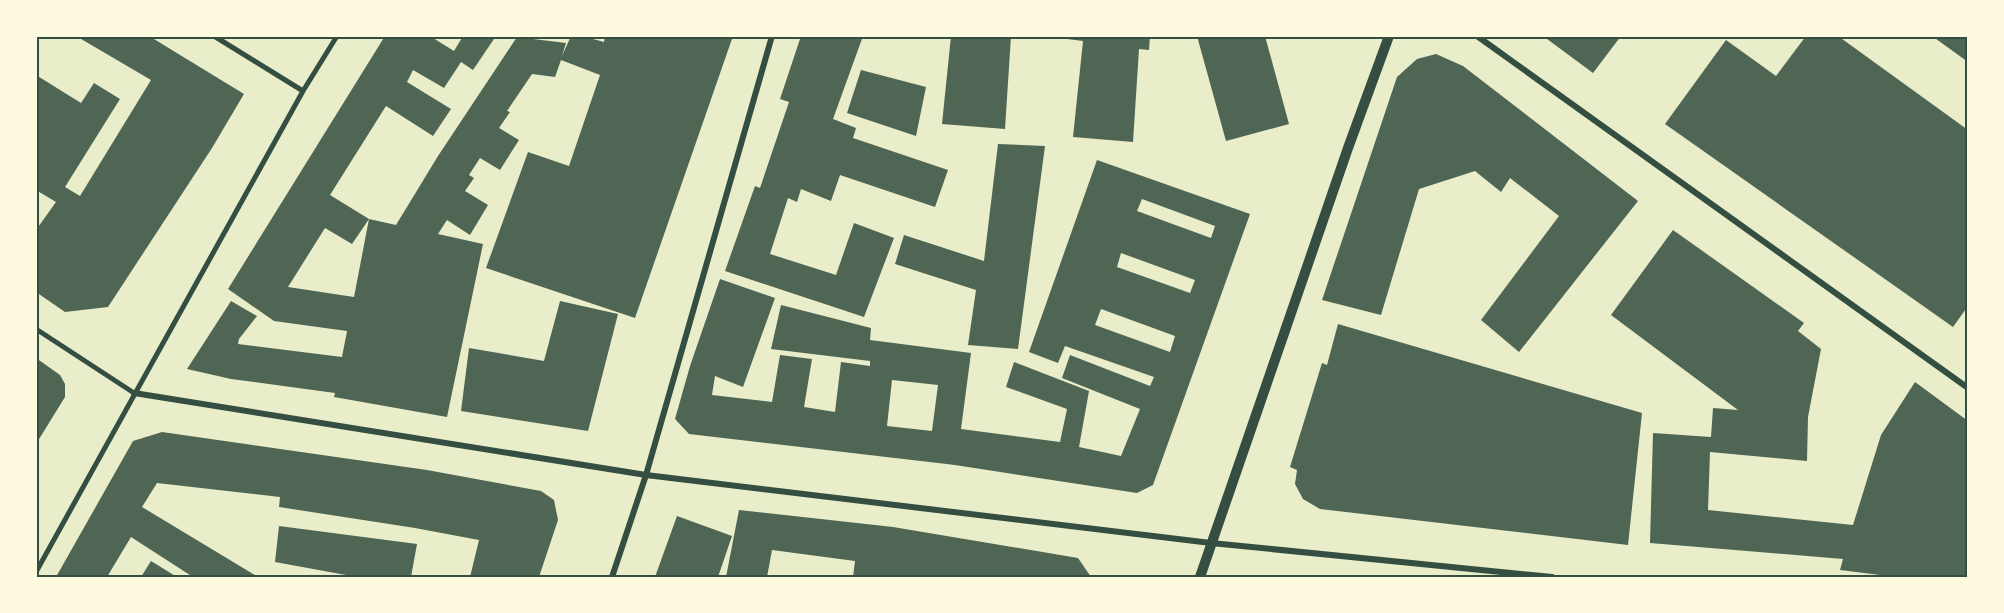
<svg xmlns="http://www.w3.org/2000/svg" width="2004" height="613" font-family="'Noto Sans',sans-serif">
<rect width="100%" height="100%" fill="#e9edc9"/>
<path fill="#4f6655" fill-rule="evenodd" d="M76,36H149L244,94L212,148L108,307L65,312L36,292V230L56,202L36,190V179L39,174L36,172V75L81,103L94,83L120,99L65,187L80,196L151,80Z
M385,36H434L433,38L454,51L463,36H496L473,70L461,62L444,88L413,70L407,82L451,109L433,136L386,106L330,195L369,219L396,225L438,156L517,37L566,43L562,56L571,36H582L604,42L605,36H733L635,318L486,268L528,152L569,166L600,75L561,60L555,77L532,74L507,111L510,112L499,128L519,140L500,170L480,158L469,175L474,178L465,191L488,205L470,235L447,220L438,234L483,244L447,417L334,397L335,393L231,379L187,369L231,301L257,316L239,339L238,344L342,357L347,331L274,321L228,289ZM369,219L354,297L288,287L325,228L352,244Z
M801,36H863L833,119L856,128L853,138L948,170L935,207L840,175L831,201L801,189L797,202L788,198L770,254L836,275L854,223L894,238L864,317L725,271L755,186L760,188L789,102L780,99Z
M951,36H1011L1005,129L942,124Z
M1051,36H1150L1149,50L1139,49L1133,142L1073,137L1083,41L1051,37Z
M1197,36H1265L1289,124L1226,141Z
M1543,36H1621L1593,73Z
M1806,36H1838L1968,130V306L1953,327L1665,124L1726,40L1776,76Z
M1932,36H1968V62Z
M1436,54L1463,66L1638,201L1519,352L1481,320L1559,216L1510,178L1501,192L1475,171L1419,189L1381,315L1322,300L1397,77L1417,59Z
M861,70L926,87L916,136L847,113Z
M998,144L1045,146L1018,349L968,345L976,290L895,264L904,235L984,261Z
M1097,160L1250,214L1153,485L1137,493L955,465L689,434L675,419L690,366L720,279L775,298L743,387L715,376L712,395L772,402L780,355L812,359L804,407L835,412L841,362L870,366V361L771,349L781,305L871,328L870,340L971,353L961,429L1060,442L1067,409L1006,387L1014,362L1089,391L1079,447L1121,456L1140,409L1062,378L1070,355L1150,386L1154,377L1065,346L1058,363L1029,352ZM1142,199L1215,226L1211,238L1137,211ZM1121,253L1195,280L1190,293L1117,267ZM1101,309L1175,336L1170,352L1095,325ZM892,380L938,385L932,431L887,426Z
M1673,230L1804,323L1798,331L1821,349L1808,417L1807,461L1710,452L1708,510L1853,525L1881,435L1915,382L1968,421V577H1896L1840,570L1843,559L1650,543L1653,433L1711,437L1713,408L1738,410L1611,315Z
M560,301L618,314L588,431L461,411L469,348L544,361Z
M1338,324L1642,413L1628,545L1320,509L1303,499L1295,484L1297,470L1290,467L1322,363L1327,365Z
M36,358L60,375L65,384V397L36,444Z
M162,432L427,470L541,491L554,500L558,520L539,577H470L479,540L415,528L279,507L280,497L157,483L142,507L258,577H193L131,537L107,577H56L133,441Z
M739,510L893,527L1078,558L1091,577H853L855,561L772,550L767,577H726Z
M677,516L732,536L718,577H655Z
M279,526L417,544L411,577H357L275,562Z
M151,561L177,577H141Z"/>
<g fill="none" stroke-linecap="round" stroke-linejoin="round">
<path stroke="#344e41" stroke-width="5" d="M214,36L303,91
M36,329L134,393
M36,572L303,91L337,36"/>
<path stroke="#344e41" stroke-width="6" d="M1477,36L1968,388
M134,393L646,475L1211,543L1552,577
M612,577L646,475L772,36"/>
<path stroke="#344e41" stroke-width="10" d="M1200,577L1348,148L1389,36"/>
</g>
<rect width="2004" height="613" fill="none" stroke="#fefae0" stroke-width="75"/>
<rect x="38" y="38" width="1928" height="538" fill="none" stroke="#344e41" stroke-width="2"/>
</svg>
